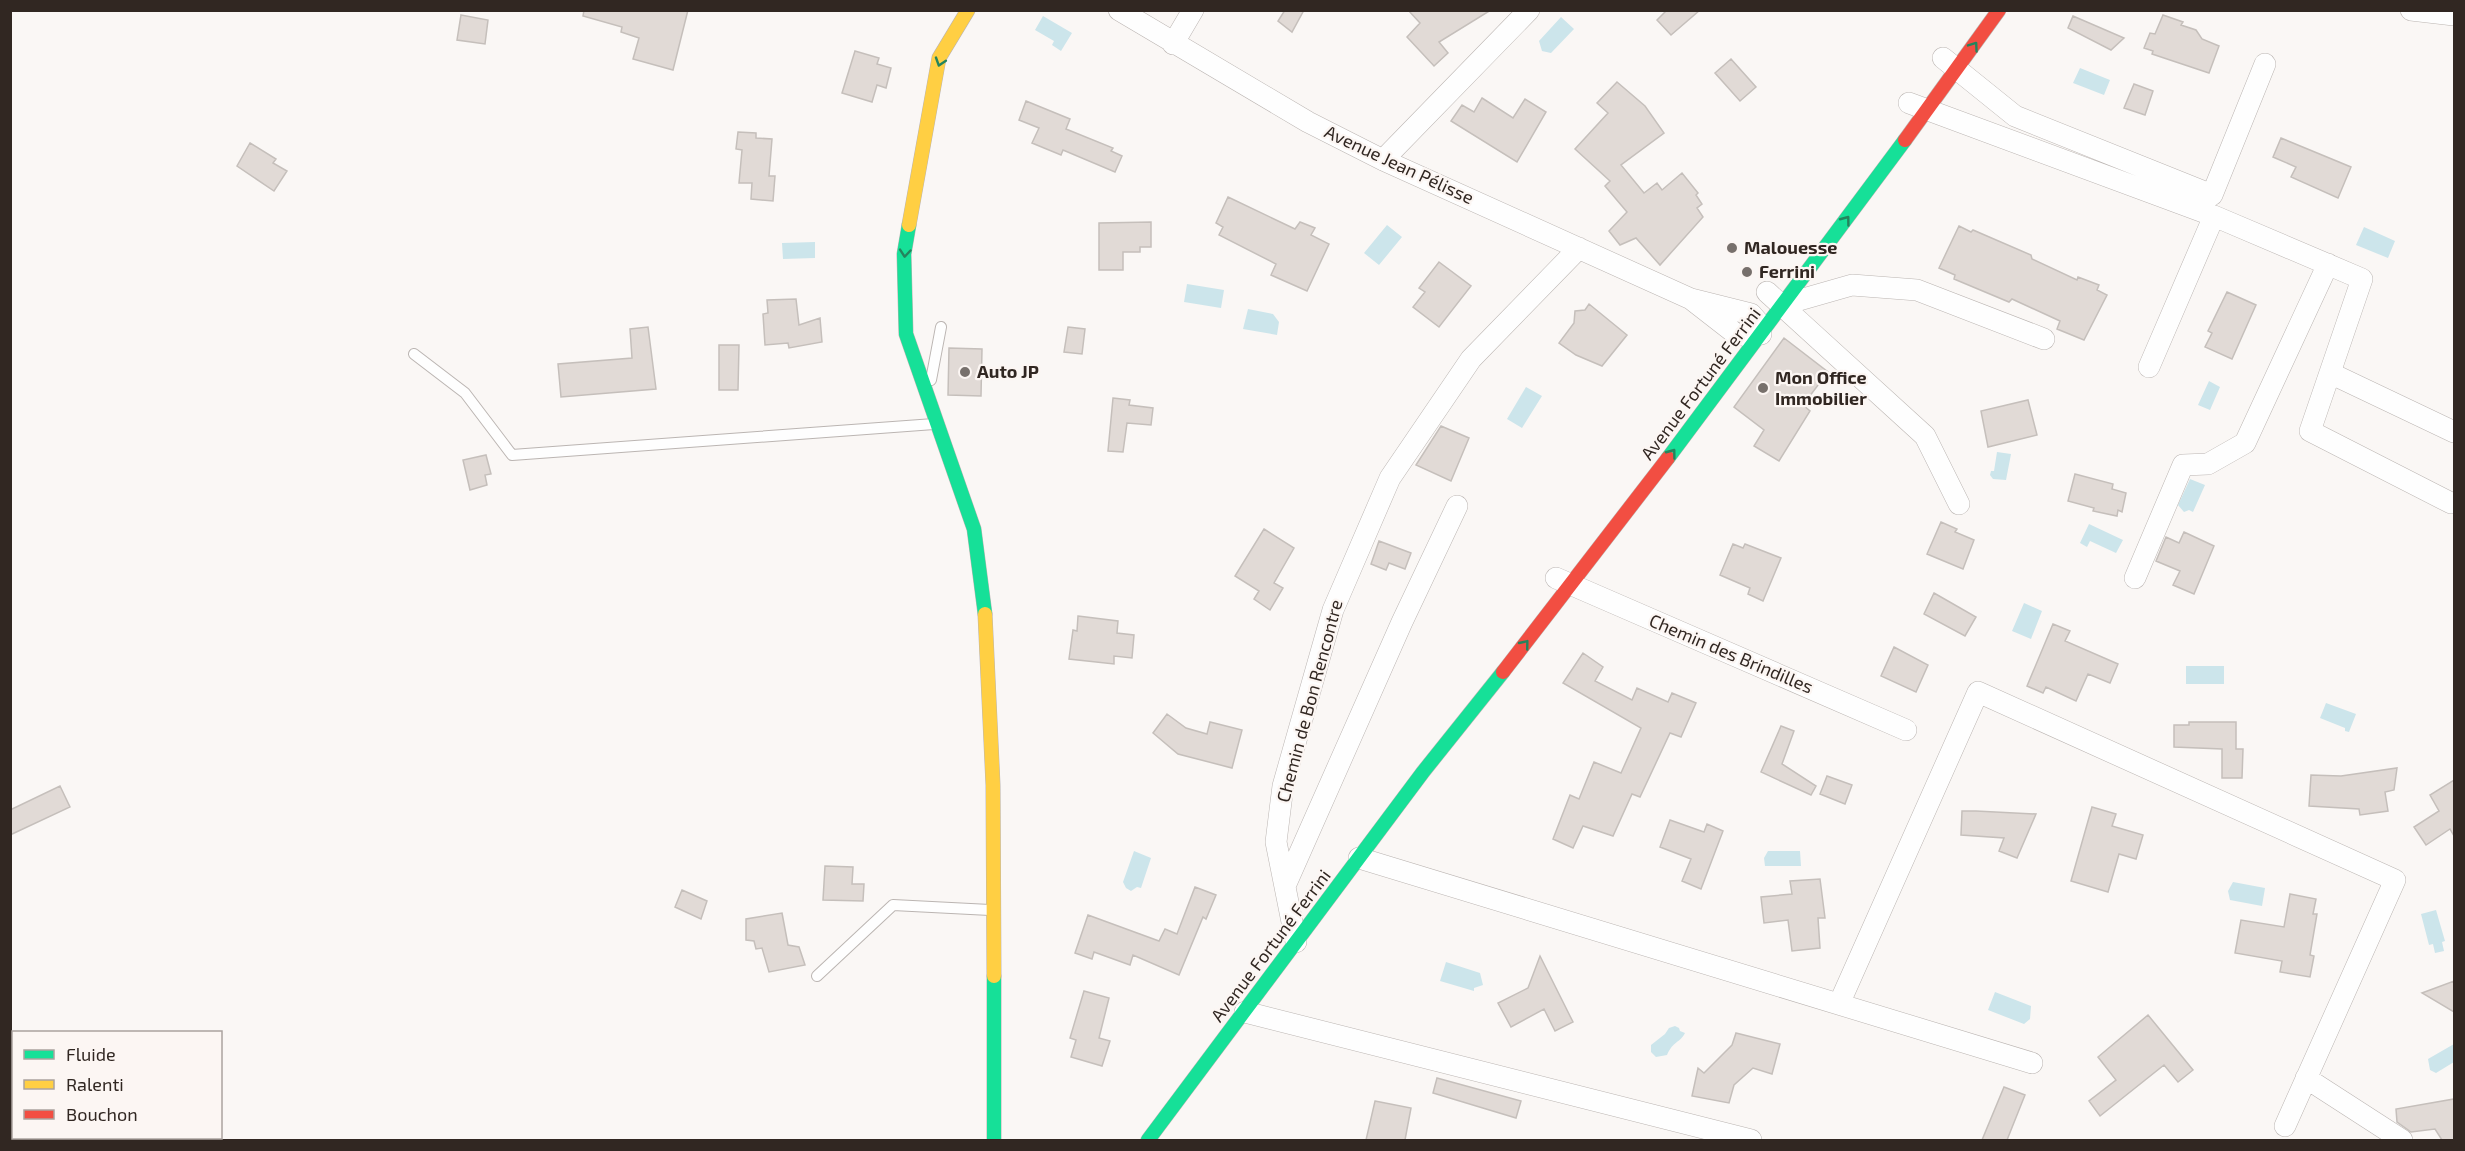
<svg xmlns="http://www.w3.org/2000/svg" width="2465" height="1151" font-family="'Exo 2',sans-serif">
<rect width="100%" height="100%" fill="#faf7f5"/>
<path fill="#cce5eb" d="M1043,16L1072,33L1061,51L1052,45L1054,41L1035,30Z
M1561,17L1574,29L1551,53L1542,51L1539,41Z
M2080,68L2110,80L2104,95L2073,83Z
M1387,225L1402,237L1379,265L1364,253Z
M2364,227L2395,241L2388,258L2356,245Z
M815,242V258L783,259L782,243Z
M1187,284L1224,290L1221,308L1184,302Z
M1248,309L1273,314L1279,322L1277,335L1243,329Z
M2209,381L2220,387L2210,410L2198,405Z
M1526,387L1542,396L1522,428L1507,419Z
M1997,452L2011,454L2006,480L1993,479L1990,475L1991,471H1994Z
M2190,479L2205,485L2193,512L2189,510L2184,512L2178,505Z
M2089,524L2123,540L2116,553L2090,541L2087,547L2080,543Z
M2024,603L2042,611L2031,639L2012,631Z
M2186,666H2224V684H2186Z
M2326,703L2356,714L2349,732L2345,731V728L2320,718Z
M1134,851L1151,858L1141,888L1137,887L1131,891L1126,888L1123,882Z
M1768,851H1800L1801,866H1765L1764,858Z
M2233,882L2265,888L2262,906L2230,900L2228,891Z
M2436,910L2445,941L2442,942L2444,951L2435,953L2433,944L2429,945L2421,914Z
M1446,962L1480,973L1483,985L1474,988V991L1440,981Z
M1995,992L2031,1006L2030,1019L2024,1024L1988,1010Z
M1675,1026L1679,1028L1680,1031L1685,1033C1680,1043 1673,1041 1667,1055L1656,1057L1651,1052V1045L1665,1034L1669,1028Z
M2454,1044V1062L2436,1073L2430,1070L2428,1059Z"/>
<path fill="#e1dad6" stroke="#c5bfbb" stroke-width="1.5" d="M584,10H688L673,70L633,59L639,38L621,32L622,27L583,16Z
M1285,10H1304L1292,32L1278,21Z
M1408,10H1491L1439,42L1448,53L1434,66L1407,37L1420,23Z
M1667,10H1700L1671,35L1657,20Z
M461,15L488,20L485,44L457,40Z
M2163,15L2183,22L2181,25L2196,30L2202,39L2219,46L2209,73L2152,54L2153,51L2144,48L2150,33L2155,34Z
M2073,16L2124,38L2111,50L2068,28Z
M855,51L879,58L877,64L891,68L886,88L877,85L872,102L842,93Z
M1731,59L1756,87L1740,101L1715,73Z
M1617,82L1645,106L1664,133L1621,165L1644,193L1657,183L1662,190L1682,173L1698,193L1696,195L1702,204L1697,208L1703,217L1660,265L1636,238L1620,245L1609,231L1627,212L1605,186L1610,181L1575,149L1608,113L1597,103Z
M2134,84L2153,91L2145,115L2124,108Z
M1482,98L1513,118L1525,99L1546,112L1517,162L1451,121L1462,105L1474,112Z
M1026,101L1070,119L1066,129L1113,148L1111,151L1122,156L1115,172L1063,150L1061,155L1032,143L1039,128L1019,120Z
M738,132L756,133V138L772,139L769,176H775L773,201L751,199L752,183H739L742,150L736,149Z
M2281,138L2351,167L2338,198L2291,177L2296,167L2273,157Z
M250,143L276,159L273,163L287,171L274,191L237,166Z
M1228,197L1295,229L1300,222L1315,228L1311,235L1329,244L1307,291L1271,275L1276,264L1219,235L1223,227L1216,223Z
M1151,222V247H1140V252H1123V270H1099V223Z
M1959,226L1971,232L1973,230L2031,255L2032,259L2077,280L2078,277L2099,285L2097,290L2107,295L2084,340L2057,329L2060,321L2012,299L2009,302L1954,279L1955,275L1939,268Z
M1439,262L1471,286L1439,327L1413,307L1425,292L1419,288Z
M2227,292L2256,305L2232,359L2205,347L2212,333L2208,331Z
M796,299L799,325L820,318L822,342L789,348L788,343L765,345L763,314L768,313L767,300Z
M1589,304L1627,335L1602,366L1576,355L1559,343L1574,323L1575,311L1585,310Z
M648,327L656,389L561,397L558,364L632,358L630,329Z
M1068,327L1085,329L1082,354L1064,352Z
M1784,338L1828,372L1803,405L1810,411L1779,461L1754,446L1764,430L1734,407Z
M719,345H739L738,390H719Z
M949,348L982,349L981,396L948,395Z
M1113,398L1130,400L1129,405L1153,408L1151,425L1127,423L1123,452L1108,451Z
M2028,400L2037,435L1988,447L1981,411Z
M1441,426L1469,438L1451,481L1416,465Z
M486,455L491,474L485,475L487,485L470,490L463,460Z
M2075,474L2113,484L2112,489L2126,493L2122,512L2118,510L2117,516L2093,511L2094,508L2068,501Z
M1941,522L1957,529L1955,532L1974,540L1963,569L1927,554Z
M1264,529L1294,548L1274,583L1283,588L1270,610L1254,599L1259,591L1235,576Z
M2184,532L2214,546L2194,594L2173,585L2180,571L2156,561L2166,537L2179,543Z
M1379,541L1411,553L1405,569L1389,563L1386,570L1371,564Z
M1733,544L1743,548L1745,544L1781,558L1763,601L1748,594L1750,588L1720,575Z
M1934,593L1976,617L1965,636L1924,614Z
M1078,616L1118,621L1117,633L1134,635L1132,658L1114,656V664L1069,659L1073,630L1077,631Z
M2053,624L2070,631L2065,641L2118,664L2110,683L2088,674L2076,701L2046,687L2043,693L2027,686Z
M1894,647L1928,665L1916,692L1881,676Z
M1583,653L1603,667L1595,681L1632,700L1637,688L1668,702L1672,693L1696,703L1681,737L1670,733L1640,797L1632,794L1613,836L1583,826L1573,848L1553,839L1570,795L1579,799L1594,762L1621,773L1641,728L1563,683Z
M1167,714L1186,728L1207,734L1210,722L1242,730L1232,768L1178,754L1153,733Z
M2189,722H2236V749H2243L2242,778H2222V749L2174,747V725H2189Z
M1781,726L1794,731L1782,764L1816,786L1811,795L1761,772Z
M2397,768L2394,790L2385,792L2388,811L2360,815L2359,809L2309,806L2311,775L2341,776Z
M1827,776L1852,785L1845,804L1820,794Z
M2454,780V836L2450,829L2426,845L2414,827L2439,811L2430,795Z
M60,786L70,807L10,835V810Z
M2092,807L2116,814L2112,826L2143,835L2136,859L2119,854L2108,892L2071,881Z
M1962,811H1976L2036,814L2017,858L1999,851L2004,838L1961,835Z
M1670,820L1704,832L1707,824L1723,831L1701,889L1682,881L1691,859L1660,847Z
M825,866L853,867L852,884H864L863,901L823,900Z
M1820,879L1825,918H1818L1820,948L1792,951L1788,920L1764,923L1761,897L1792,894L1790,881Z
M1195,887L1216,895L1206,919L1203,917L1179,975L1133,955L1130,965L1094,952L1092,959L1075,953L1088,915L1159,941L1165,929L1177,934Z
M682,890L707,901L701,919L675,907Z
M2290,894L2316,899L2313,914H2317L2310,955L2314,956L2310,977L2280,972L2282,961L2235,953L2241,920L2284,927Z
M782,913L788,945L799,947L805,965L769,972L762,948L756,949L754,941L746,940V919Z
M1540,956L1573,1022L1555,1031L1544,1009L1511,1027L1498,1003L1528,988Z
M2454,981V1012L2422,993Z
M1084,991L1109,998L1099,1038L1110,1041L1102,1066L1071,1057L1076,1040L1070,1038Z
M2148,1015L2193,1070L2178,1082L2164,1065L2100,1116L2089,1101L2116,1080L2098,1057Z
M1736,1033L1780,1044L1772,1074L1753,1068L1734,1085L1729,1103L1692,1096L1698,1068L1704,1073L1732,1045Z
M1437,1078L1521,1101L1516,1118L1433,1093Z
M2004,1087L2025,1095L2007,1140H1982Z
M2454,1099V1140H2442L2435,1129L2411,1132L2397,1122L2396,1109Z
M1375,1101L1411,1108L1405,1140H1366Z"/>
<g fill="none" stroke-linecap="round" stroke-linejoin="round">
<defs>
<path id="lane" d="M414,354L465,393L512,455L934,424
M931,380L941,327
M817,976L893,905L990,910"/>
<path id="street" d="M1119,10L1308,122L1383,160L1691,299L1751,314L1758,322L1761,334L1747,336L1736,334L1691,299
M2411,10L2454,15
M1173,44L1193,10
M1943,58L2015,116L2212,195L2265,64
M1909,103L2214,216L2362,279L2310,431L2451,503
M1383,160L1529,10
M1767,292L1925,436L1959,504
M1782,305L1852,285L1917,290L2044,339
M2149,367L2214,216
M2330,373L2454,432
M1556,578L1906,730
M2135,578L2183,465L2208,464L2245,443L2328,264
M1359,858L2032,1063
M1285,886L1402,622L1457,506
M1296,942L1276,842L1283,786L1333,610L1390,478L1471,359L1579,248
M1839,1004L1978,692L2395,880L2285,1126
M1245,1012L1751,1140
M2306,1078L2402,1140"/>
<path id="fast" d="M909,225L904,254L906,334L974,529L985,614
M1668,458L1905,140
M994,976V1140
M1148,1140L1423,772L1503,672"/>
<path id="slow" d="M909,225L939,58L968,10
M985,614L993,785L994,976"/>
<path id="jam" d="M1905,140L1999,10
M1503,672L1668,458"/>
</defs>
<use href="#lane" stroke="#bbb5b2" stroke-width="12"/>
<use href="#street" stroke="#bbb5b2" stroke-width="22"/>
<use href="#fast" stroke="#bbb5b2" stroke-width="15"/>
<use href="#slow" stroke="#bbb5b2" stroke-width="15"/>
<use href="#jam" stroke="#bbb5b2" stroke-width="15"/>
<use href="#lane" stroke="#fefefe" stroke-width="10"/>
<use href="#street" stroke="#fefefe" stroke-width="21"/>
<use href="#fast" stroke="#16e098" stroke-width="14"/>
<use href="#slow" stroke="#ffcf43" stroke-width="14"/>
<use href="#jam" stroke="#f24e42" stroke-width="14"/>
</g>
<defs><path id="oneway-chevron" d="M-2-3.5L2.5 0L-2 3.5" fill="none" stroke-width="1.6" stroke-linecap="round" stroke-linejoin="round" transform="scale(1.5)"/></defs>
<g stroke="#24845d">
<use href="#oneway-chevron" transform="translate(1974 46) rotate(-55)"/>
<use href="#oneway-chevron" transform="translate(940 62) rotate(108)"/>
<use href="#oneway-chevron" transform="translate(1846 220) rotate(-53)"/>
<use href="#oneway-chevron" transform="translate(905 253) rotate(95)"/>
<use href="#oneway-chevron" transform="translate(1672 453) rotate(-53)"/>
<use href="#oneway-chevron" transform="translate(1525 644) rotate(-51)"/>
</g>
<g fill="#77706c" stroke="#fcf6f3" stroke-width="2">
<circle cx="1732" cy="248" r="6"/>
<circle cx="1747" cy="272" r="6"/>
<circle cx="965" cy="372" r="6"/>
<circle cx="1763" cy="388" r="6"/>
</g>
<g text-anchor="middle" stroke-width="4.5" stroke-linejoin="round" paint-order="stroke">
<g font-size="18" fill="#312722" stroke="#fcf6f3">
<text transform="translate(1399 165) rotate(25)" y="6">Avenue Jean Pélisse</text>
<text transform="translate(1701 384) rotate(-53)" y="6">Avenue Fortuné Ferrini</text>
<text transform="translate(1731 654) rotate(23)" y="6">Chemin des Brindilles</text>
<text transform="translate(1310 701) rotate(-75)" y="6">Chemin de Bon Rencontre</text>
<text transform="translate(1271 946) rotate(-53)" y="6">Avenue Fortuné Ferrini</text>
</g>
<g font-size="18" font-weight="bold" fill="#312722" stroke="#fcf6f3" text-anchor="start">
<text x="1744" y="254">Malouesse</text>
<text x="1759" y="278">Ferrini</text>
<text x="977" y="378">Auto JP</text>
<text x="1775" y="384">Mon Office<tspan x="1775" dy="21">Immobilier</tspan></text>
</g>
</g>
<rect width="2465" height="1151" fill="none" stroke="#312722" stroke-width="24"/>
<rect x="12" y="1031" width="210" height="108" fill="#fcf6f3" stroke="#aba39f" stroke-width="1.5"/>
<rect x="24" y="1050" width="30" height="9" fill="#16e098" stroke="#aba39f" stroke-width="1.5"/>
<text x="66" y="1061" font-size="18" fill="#312722">Fluide</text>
<rect x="24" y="1080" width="30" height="9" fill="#ffcf43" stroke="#aba39f" stroke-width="1.5"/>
<text x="66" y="1091" font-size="18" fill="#312722">Ralenti</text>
<rect x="24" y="1110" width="30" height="9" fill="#f24e42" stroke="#aba39f" stroke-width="1.5"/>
<text x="66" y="1121" font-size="18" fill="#312722">Bouchon</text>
</svg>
